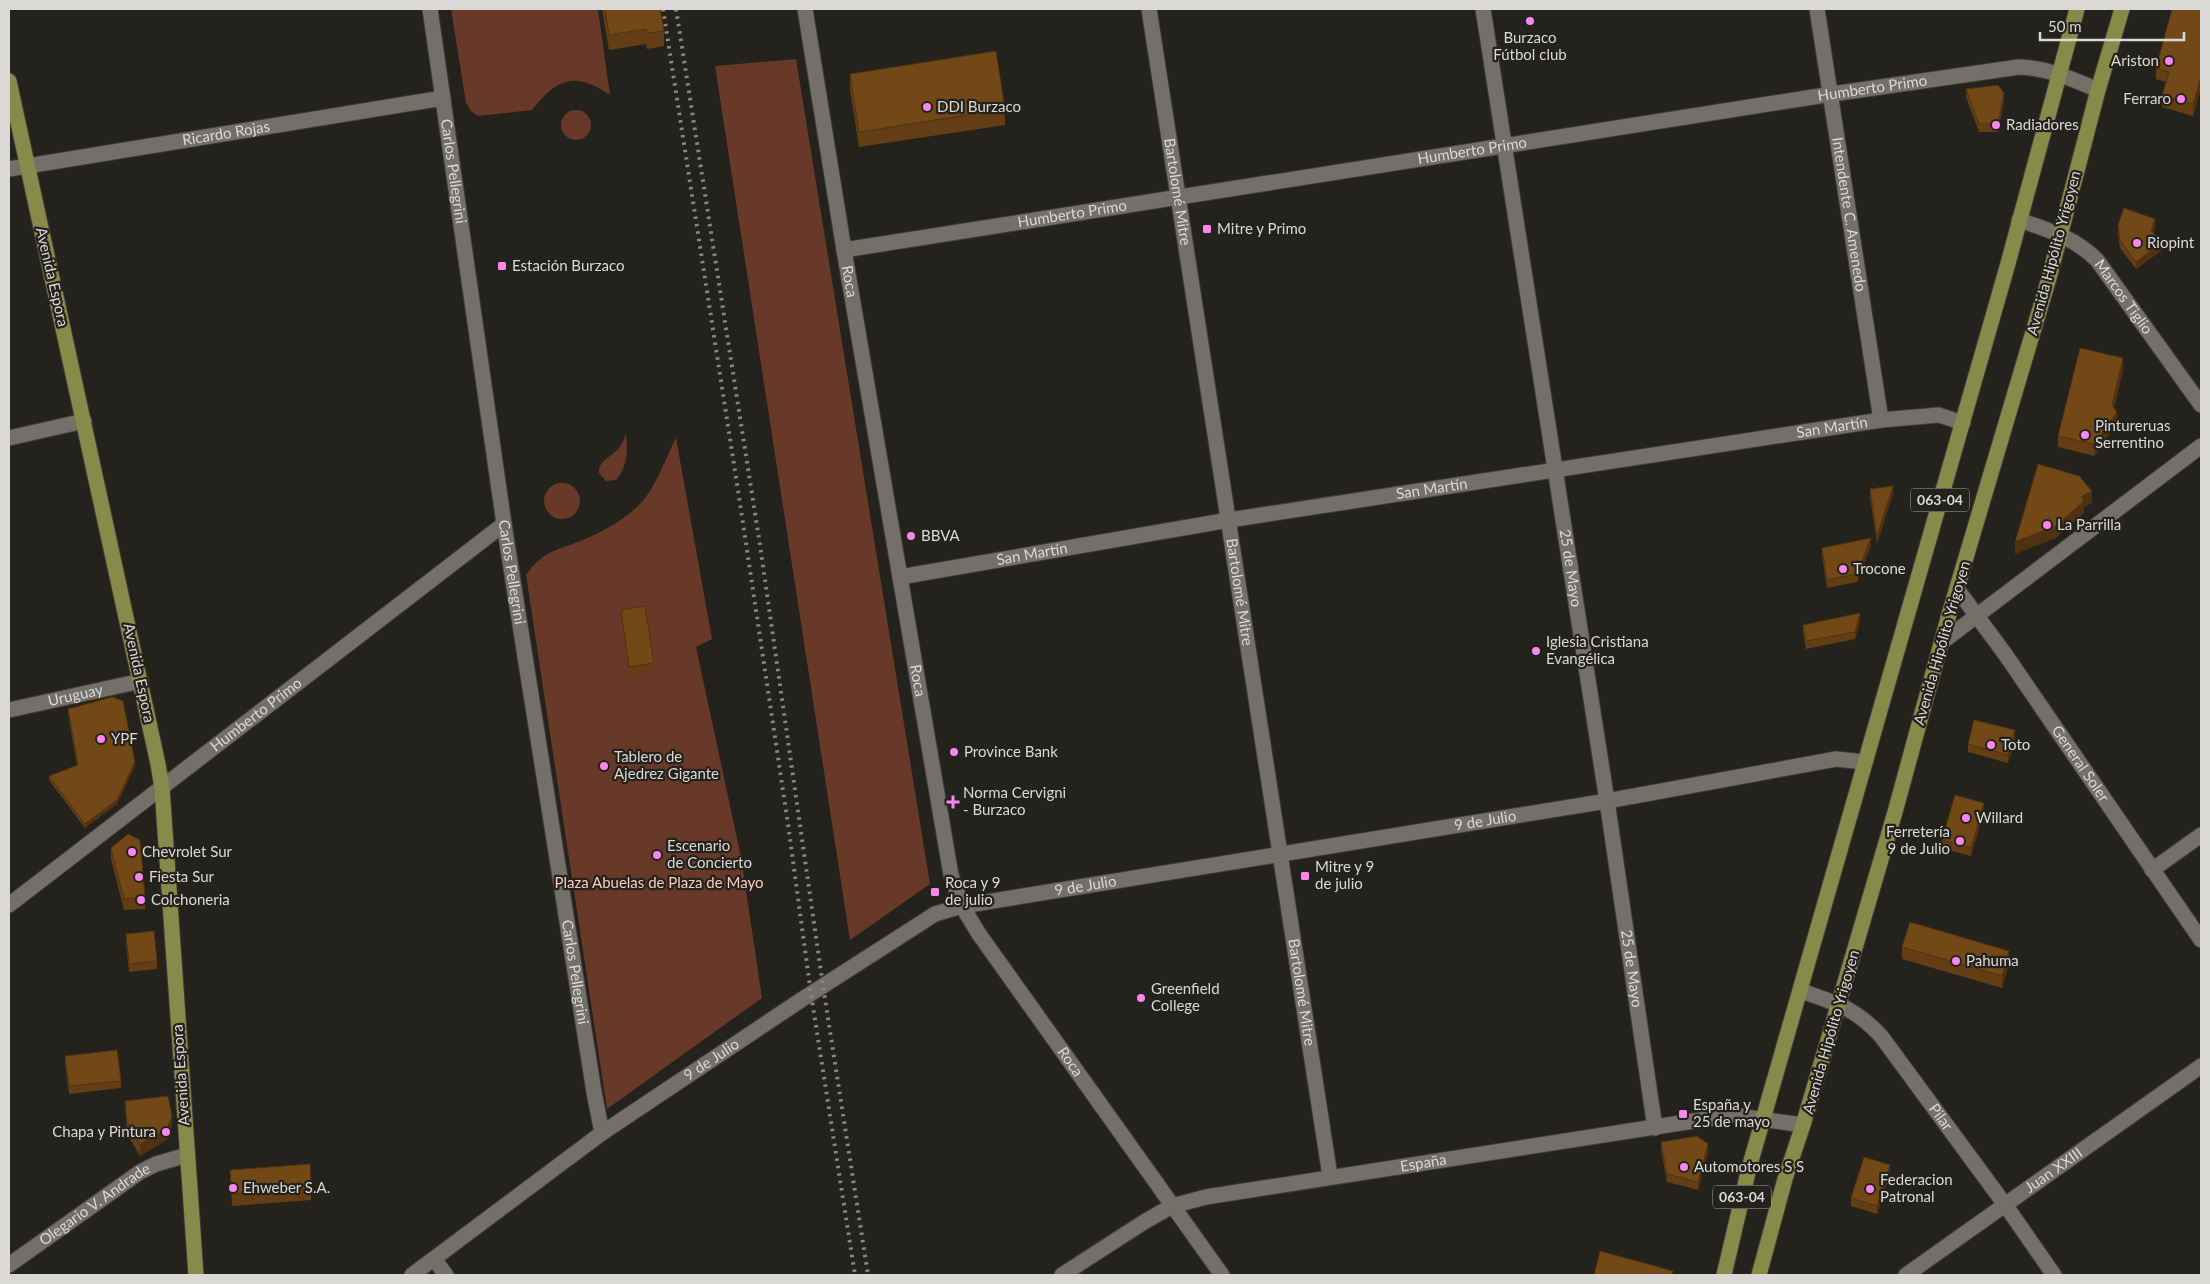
<svg xmlns="http://www.w3.org/2000/svg" width="2210" height="1284" font-family="Lato,sans-serif">
<rect width="100%" height="100%" fill="#24221c"/>
<path fill="#683928" d="M451,9H598L610,95C575,71 557,78 532,110L478,116L471,111L466,103Z
M796,59L930,884L850,940L715,66Z
M561 125a15 15 0 1 1 30 0a15 15 0 1 1-30 0Z
M626,434C628,451 628,466 616,480L606,481L599,473C598,461 611,457 618,449C622,445 624,439 626,434Z
M676,438L712,639L696,647L741,857L762,998L607,1109L526,575C542,551 558,550 583,540C602,532 624,520 639,505C656,488 665,459 676,438Z
M544 501a18 18 0 1 1 36 0a18 18 0 1 1-36 0Z"/>
<g fill="none" stroke-linecap="round" stroke-linejoin="round">
<defs>
<g id="minor">
<path id="s1" d="M430,9L504,524L594,1092L602,1133"/>
<path id="s2" d="M805,9L844,250L951,875L962,906L979,934L1222,1275"/>
<path id="s3" d="M1149,9L1330,1176"/>
<path id="s4" d="M1483,9L1607,801L1655,1128"/>
<path id="s5" d="M1817,9L1881,420"/>
<path id="s6" d="M9,169L443,98"/>
<path id="s7" d="M2019,220C2049,230 2075,238 2097,260L2201,405"/>
<path id="s8" d="M844,250L1832,94L2019,67C2048,68 2072,79 2098,90"/>
<path d="M9,438L84,421"/>
<path id="s9" d="M900,577L1229,520L1881,420L1939,415L1963,423"/>
<path id="s10" d="M1957,589L2005,654L2201,940"/>
<path d="M1942,642L2201,446"/>
<path id="s11" d="M9,710L141,681"/>
<path d="M2152,870L2201,835"/>
<path id="s12" d="M9,905L504,524"/>
<path id="s13" d="M1801,991C1836,1003 1855,1008 1881,1036L2006,1206L2054,1275"/>
<path d="M434,1259L446,1275"/>
<path id="s14" d="M9,1265L140,1172L156,1164L187,1155"/>
<path id="s15" d="M412,1275L602,1133L801,1000L935,914L962,906L1607,801L1836,759L1864,762"/>
<path id="s16" d="M1062,1275L1144,1222L1172,1206L1206,1197L1732,1115L1803,1125"/>
<path id="s17" d="M1906,1275L2201,1066"/>
</g>
<path id="major" d="M9,81L158,764L162,788L196,1275
M1724,1275L1749,1168L2007,267L2077,9
M1759,1275L1785,1179L1803,1125L1895,812L1948,618L2049,278L2098,90L2122,9"/>
</defs>
<use href="#minor" stroke="#3f3c38" stroke-width="17"/>
<use href="#major" stroke="#3f3c38" stroke-width="17"/>
<use href="#minor" stroke="#727068" stroke-width="15"/>
<use href="#major" stroke="#888a49" stroke-width="15"/>
<path stroke="#888681" stroke-width="4" stroke-dasharray="2.5 5" stroke-linecap="butt" d="M663,9L738,490L788,824L811,994L855,1275
M676,9L760,545L823,986L868,1275"/>
</g>
<path fill="#633e14" d="M602,9H660L664,31V46L647,49L646,44L609,50Z
M2201,9V92L2200,91L2193,116L2162,107V96L2166,82L2156,79V68Z
M850,74L1005,109V125L859,147L850,89Z
M1966,89L2004,101L1998,132H1979L1966,97Z
M2118,225L2155,227L2153,232L2161,251L2136,269L2120,248L2118,233Z
M2123,370L2114,408L2117,423L2094,456L2058,447V436Z
M1870,489L1893,494L1877,544L1870,497Z
M1871,546L1857,582L1827,588L1822,555V548Z
M621,610L654,663V671L629,675L621,617Z
M1860,621L1855,639L1806,649L1803,632V625Z
M68,709L135,766L117,804L85,828L49,780V776L77,766L68,713Z
M2015,738L2008,763L1968,752V744Z
M1984,811L1971,856L1942,848V840Z
M111,848L145,897V909L124,910L111,859Z
M126,934L157,961V969L129,972L126,942Z
M1902,947L2009,963L2002,988L1902,959Z
M65,1056L121,1081V1088L69,1094L65,1064Z
M125,1101L172,1128L168,1139L140,1156L127,1134Z
M1661,1142L1708,1152L1698,1190L1667,1182L1661,1150Z
M230,1170L311,1189V1200L232,1206Z
M1890,1173L1877,1214L1851,1206V1198Z"/>
<path fill="#503210" d="M2200,80V91L2193,116V104Z
M2004,93V101L1998,132V124Z
M2155,219V227L2151,237V230Z
M2161,243V251L2136,269V262Z
M2123,358V370L2112,416V405Z
M2117,412V423L2094,456V444Z
M1893,486V494L1877,544V536Z
M2092,491V503L2084,507V513L2056,538L2015,554V542L2082,496Z
M1871,538V546L1857,582V574Z
M1860,613V621L1855,639V632Z
M2015,730V738L2008,763V755Z
M135,762V766L117,804L85,828V824Z
M1984,803V811L1971,856V848Z
M2009,951V963L2002,988V976Z
M172,1116V1128L168,1139L140,1156V1144Z
M1708,1144V1152L1698,1190V1182Z
M1890,1165V1173L1877,1214V1206Z"/>
<path fill="#734817" stroke="#503210" d="M605,9H660L664,31L647,33L646,29L609,35Z
M2172,9H2201V80H2200L2193,104L2162,96L2169,72L2156,68Z
M996,51L1005,109L859,132L850,74Z
M1998,85L2004,93L1998,124H1979L1966,89Z
M2124,208L2155,219L2151,230L2161,243L2136,262L2120,240L2118,225Z
M2080,348L2123,358L2112,405L2117,412L2094,444L2058,436Z
M2038,464L2079,476L2092,491L2082,496L2084,501L2056,526L2015,542Z
M1893,486L1877,536L1870,489Z
M1871,538L1857,574L1827,580L1822,548Z
M645,606L654,663L629,667L621,610Z
M1860,613L1855,632L1806,641L1803,625Z
M112,697L123,701L135,762L117,800L85,824L49,776L78,765L68,709Z
M1974,720L2015,730L2008,755L1968,744Z
M1955,795L1984,803L1971,848L1942,840Z
M128,834L140,840L145,897L124,899L111,848Z
M1910,922L2009,951L2002,976L1902,947Z
M154,931L157,961L129,964L126,934Z
M117,1050L121,1081L69,1086L65,1056Z
M168,1096L172,1116L168,1127L140,1144L127,1122L125,1101Z
M1697,1136L1708,1144L1698,1182L1667,1174L1661,1142Z
M1864,1157L1890,1165L1877,1206L1851,1198Z
M310,1164L311,1189L232,1194L230,1170Z
M1600,1251L1673,1271L1672,1275H1594Z"/>
<g fill="#f688ed" stroke="#24221c" stroke-width="2">
<circle cx="1530" cy="21" r="5"/>
<circle cx="2169" cy="61" r="5"/>
<circle cx="2181" cy="99" r="5"/>
<circle cx="927" cy="107" r="5"/>
<circle cx="1996" cy="125" r="5"/>
<rect x="1202" y="224" width="10" height="10" rx="2.5"/>
<circle cx="2137" cy="243" r="5"/>
<rect x="497" y="261" width="10" height="10" rx="2.5"/>
<circle cx="2085" cy="435" r="5"/>
<circle cx="2047" cy="525" r="5"/>
<circle cx="911" cy="536" r="5"/>
<circle cx="1843" cy="569" r="5"/>
<circle cx="1536" cy="651" r="5"/>
<circle cx="101" cy="739" r="5"/>
<circle cx="1991" cy="745" r="5"/>
<circle cx="954" cy="752" r="5"/>
<circle cx="604" cy="766" r="5"/>
<path d="M950.5 794.5h5v5h5v5h-5v5h-5v-5h-5v-5h5z"/>
<circle cx="1966" cy="818" r="5"/>
<circle cx="1960" cy="841" r="5"/>
<circle cx="132" cy="852" r="5"/>
<circle cx="657" cy="855" r="5"/>
<rect x="1300" y="871" width="10" height="10" rx="2.5"/>
<circle cx="139" cy="877" r="5"/>
<rect x="930" y="887" width="10" height="10" rx="2.5"/>
<circle cx="141" cy="900" r="5"/>
<circle cx="1956" cy="961" r="5"/>
<circle cx="1141" cy="998" r="5"/>
<rect x="1678" y="1109" width="10" height="10" rx="2.5"/>
<circle cx="166" cy="1132" r="5"/>
<circle cx="1684" cy="1167" r="5"/>
<circle cx="233" cy="1188" r="5"/>
<circle cx="1870" cy="1189" r="5"/>
</g>
<g text-anchor="middle" stroke-width="4.5" stroke-linejoin="round" paint-order="stroke">
<g fill="#24221c" stroke="#a4a29e" stroke-width="1">
<rect x="1911" y="488.5" width="58" height="23" rx="4"/>
<rect x="1713" y="1185.5" width="58" height="23" rx="4"/>
</g>
<g font-size="14" font-weight="bold" fill="#dbd9d5">
<text x="1940" y="505">063-04</text>
<text x="1742" y="1202">063-04</text>
</g>
<g font-size="15" fill="#dbd9d5" stroke="#24221c" text-anchor="start">
<text x="1530" y="43" text-anchor="middle">Burzaco<tspan x="1530" dy="17">Fútbol club</tspan></text>
<text x="2159" y="66" text-anchor="end">Ariston</text>
<text x="2171" y="104" text-anchor="end">Ferraro</text>
<text x="937" y="112">DDI Burzaco</text>
<text x="2006" y="130">Radiadores</text>
<text x="1217" y="234">Mitre y Primo</text>
<text x="2147" y="248">Riopint</text>
<text x="512" y="271">Estación Burzaco</text>
<text x="2095" y="431">Pintureruas<tspan x="2095" dy="17">Serrentino</tspan></text>
<text x="2057" y="530">La Parrilla</text>
<text x="921" y="541">BBVA</text>
<text x="1853" y="574">Trocone</text>
<text x="1546" y="647">Iglesia Cristiana<tspan x="1546" dy="17">Evangélica</tspan></text>
<text x="111" y="744">YPF</text>
<text x="2001" y="750">Toto</text>
<text x="964" y="757">Province Bank</text>
<text x="614" y="762">Tablero de<tspan x="614" dy="17">Ajedrez Gigante</tspan></text>
<text x="963" y="798">Norma Cervigni<tspan x="963" dy="17">- Burzaco</tspan></text>
<text x="1976" y="823">Willard</text>
<text x="1950" y="837" text-anchor="end">Ferretería<tspan x="1950" dy="17">9 de Julio</tspan></text>
<text x="667" y="851">Escenario<tspan x="667" dy="17">de Concierto</tspan></text>
<text x="142" y="857">Chevrolet Sur</text>
<text x="1315" y="872">Mitre y 9<tspan x="1315" dy="17">de julio</tspan></text>
<text x="149" y="882">Fiesta Sur</text>
<text x="945" y="888">Roca y 9<tspan x="945" dy="17">de julio</tspan></text>
<text x="151" y="905">Colchoneria</text>
<text x="1966" y="966">Pahuma</text>
<text x="1151" y="994">Greenfield<tspan x="1151" dy="17">College</tspan></text>
<text x="1693" y="1110">España y<tspan x="1693" dy="17">25 de mayo</tspan></text>
<text x="156" y="1137" text-anchor="end">Chapa y Pintura</text>
<text x="1694" y="1172">Automotores S S</text>
<text x="1880" y="1185">Federacion<tspan x="1880" dy="17">Patronal</tspan></text>
<text x="243" y="1193">Ehweber S.A.</text>
</g>
<g font-size="15" fill="#dbd9d5" stroke="#24221c">
<text dy="5" stroke="none"><textPath href="#s8" startOffset="1041">Humberto Primo</textPath></text>
<text dy="5" stroke="none"><textPath href="#s6" startOffset="220">Ricardo Rojas</textPath></text>
<text dy="5" stroke="none"><textPath href="#s8" startOffset="636">Humberto Primo</textPath></text>
<text dy="5" stroke="none"><textPath href="#s1" startOffset="164">Carlos Pellegrini</textPath></text>
<text dy="5" stroke="none"><textPath href="#s3" startOffset="185">Bartolomé Mitre</textPath></text>
<text dy="5" stroke="none"><textPath href="#s8" startOffset="231">Humberto Primo</textPath></text>
<text dy="5" stroke="none"><textPath href="#s5" startOffset="208">Intendente C. Amenedo</textPath></text>
<text transform="translate(2054 253) rotate(-75)" y="5">Avenida Hipólito Yrigoyen</text>
<text transform="translate(52 277) rotate(77)" y="5">Avenida Espora</text>
<text dy="5" stroke="none"><textPath href="#s2" startOffset="276">Roca</textPath></text>
<text dy="5" stroke="none"><textPath href="#s7" startOffset="134">Marcos Tiglio</textPath></text>
<text dy="5" stroke="none"><textPath href="#s9" startOffset="944">San Martín</textPath></text>
<text dy="5" stroke="none"><textPath href="#s9" startOffset="539">San Martín</textPath></text>
<text dy="5" stroke="none"><textPath href="#s9" startOffset="134">San Martín</textPath></text>
<text dy="5" stroke="none"><textPath href="#s4" startOffset="566">25 de Mayo</textPath></text>
<text dy="5" stroke="none"><textPath href="#s1" startOffset="569">Carlos Pellegrini</textPath></text>
<text dy="5" stroke="none"><textPath href="#s3" startOffset="590">Bartolomé Mitre</textPath></text>
<text transform="translate(1942 643) rotate(-74)" y="5">Avenida Hipólito Yrigoyen</text>
<text transform="translate(139 673) rotate(78)" y="5">Avenida Espora</text>
<text dy="5" stroke="none"><textPath href="#s2" startOffset="681">Roca</textPath></text>
<text dy="5" stroke="none"><textPath href="#s11" startOffset="68">Uruguay</textPath></text>
<text dy="5" stroke="none"><textPath href="#s12" startOffset="312">Humberto Primo</textPath></text>
<text dy="5" stroke="none"><textPath href="#s10" startOffset="214">General Soler</textPath></text>
<text dy="5" stroke="none"><textPath href="#s15" startOffset="1194">9 de Julio</textPath></text>
<text dy="5" stroke="none"><textPath href="#s15" startOffset="789">9 de Julio</textPath></text>
<text dy="5" stroke="none"><textPath href="#s4" startOffset="971">25 de Mayo</textPath></text>
<text dy="5" stroke="none"><textPath href="#s1" startOffset="974">Carlos Pellegrini</textPath></text>
<text dy="5" stroke="none"><textPath href="#s3" startOffset="995">Bartolomé Mitre</textPath></text>
<text transform="translate(1831 1032) rotate(-74)" y="5">Avenida Hipólito Yrigoyen</text>
<text dy="5" stroke="none"><textPath href="#s15" startOffset="369">9 de Julio</textPath></text>
<text dy="5" stroke="none"><textPath href="#s2" startOffset="1101">Roca</textPath></text>
<text transform="translate(181 1075) rotate(-94)" y="5">Avenida Espora</text>
<text dy="5" stroke="none"><textPath href="#s13" startOffset="194">Pilar</textPath></text>
<text dy="5" stroke="none"><textPath href="#s16" startOffset="385">España</textPath></text>
<text dy="5" stroke="none"><textPath href="#s17" startOffset="181">Juan XXIII</textPath></text>
<text dy="5" stroke="none"><textPath href="#s14" startOffset="105">Olegario V. Andrade</textPath></text>
</g>
<g font-size="15" fill="#fbcebe" stroke="#24221c">
<text x="659" y="888">Plaza Abuelas de Plaza de Mayo</text>
</g>
</g>
<rect width="2210" height="1284" fill="none" stroke="#dbd9d5" stroke-width="20"/>
<path d="M2040 32v8h144v-8" fill="none" stroke="#dbd9d5" stroke-width="2.5"/>
<text x="2048" y="32" font-size="15" fill="#dbd9d5" stroke="#24221c" stroke-width="4" paint-order="stroke">50 m</text>
</svg>
